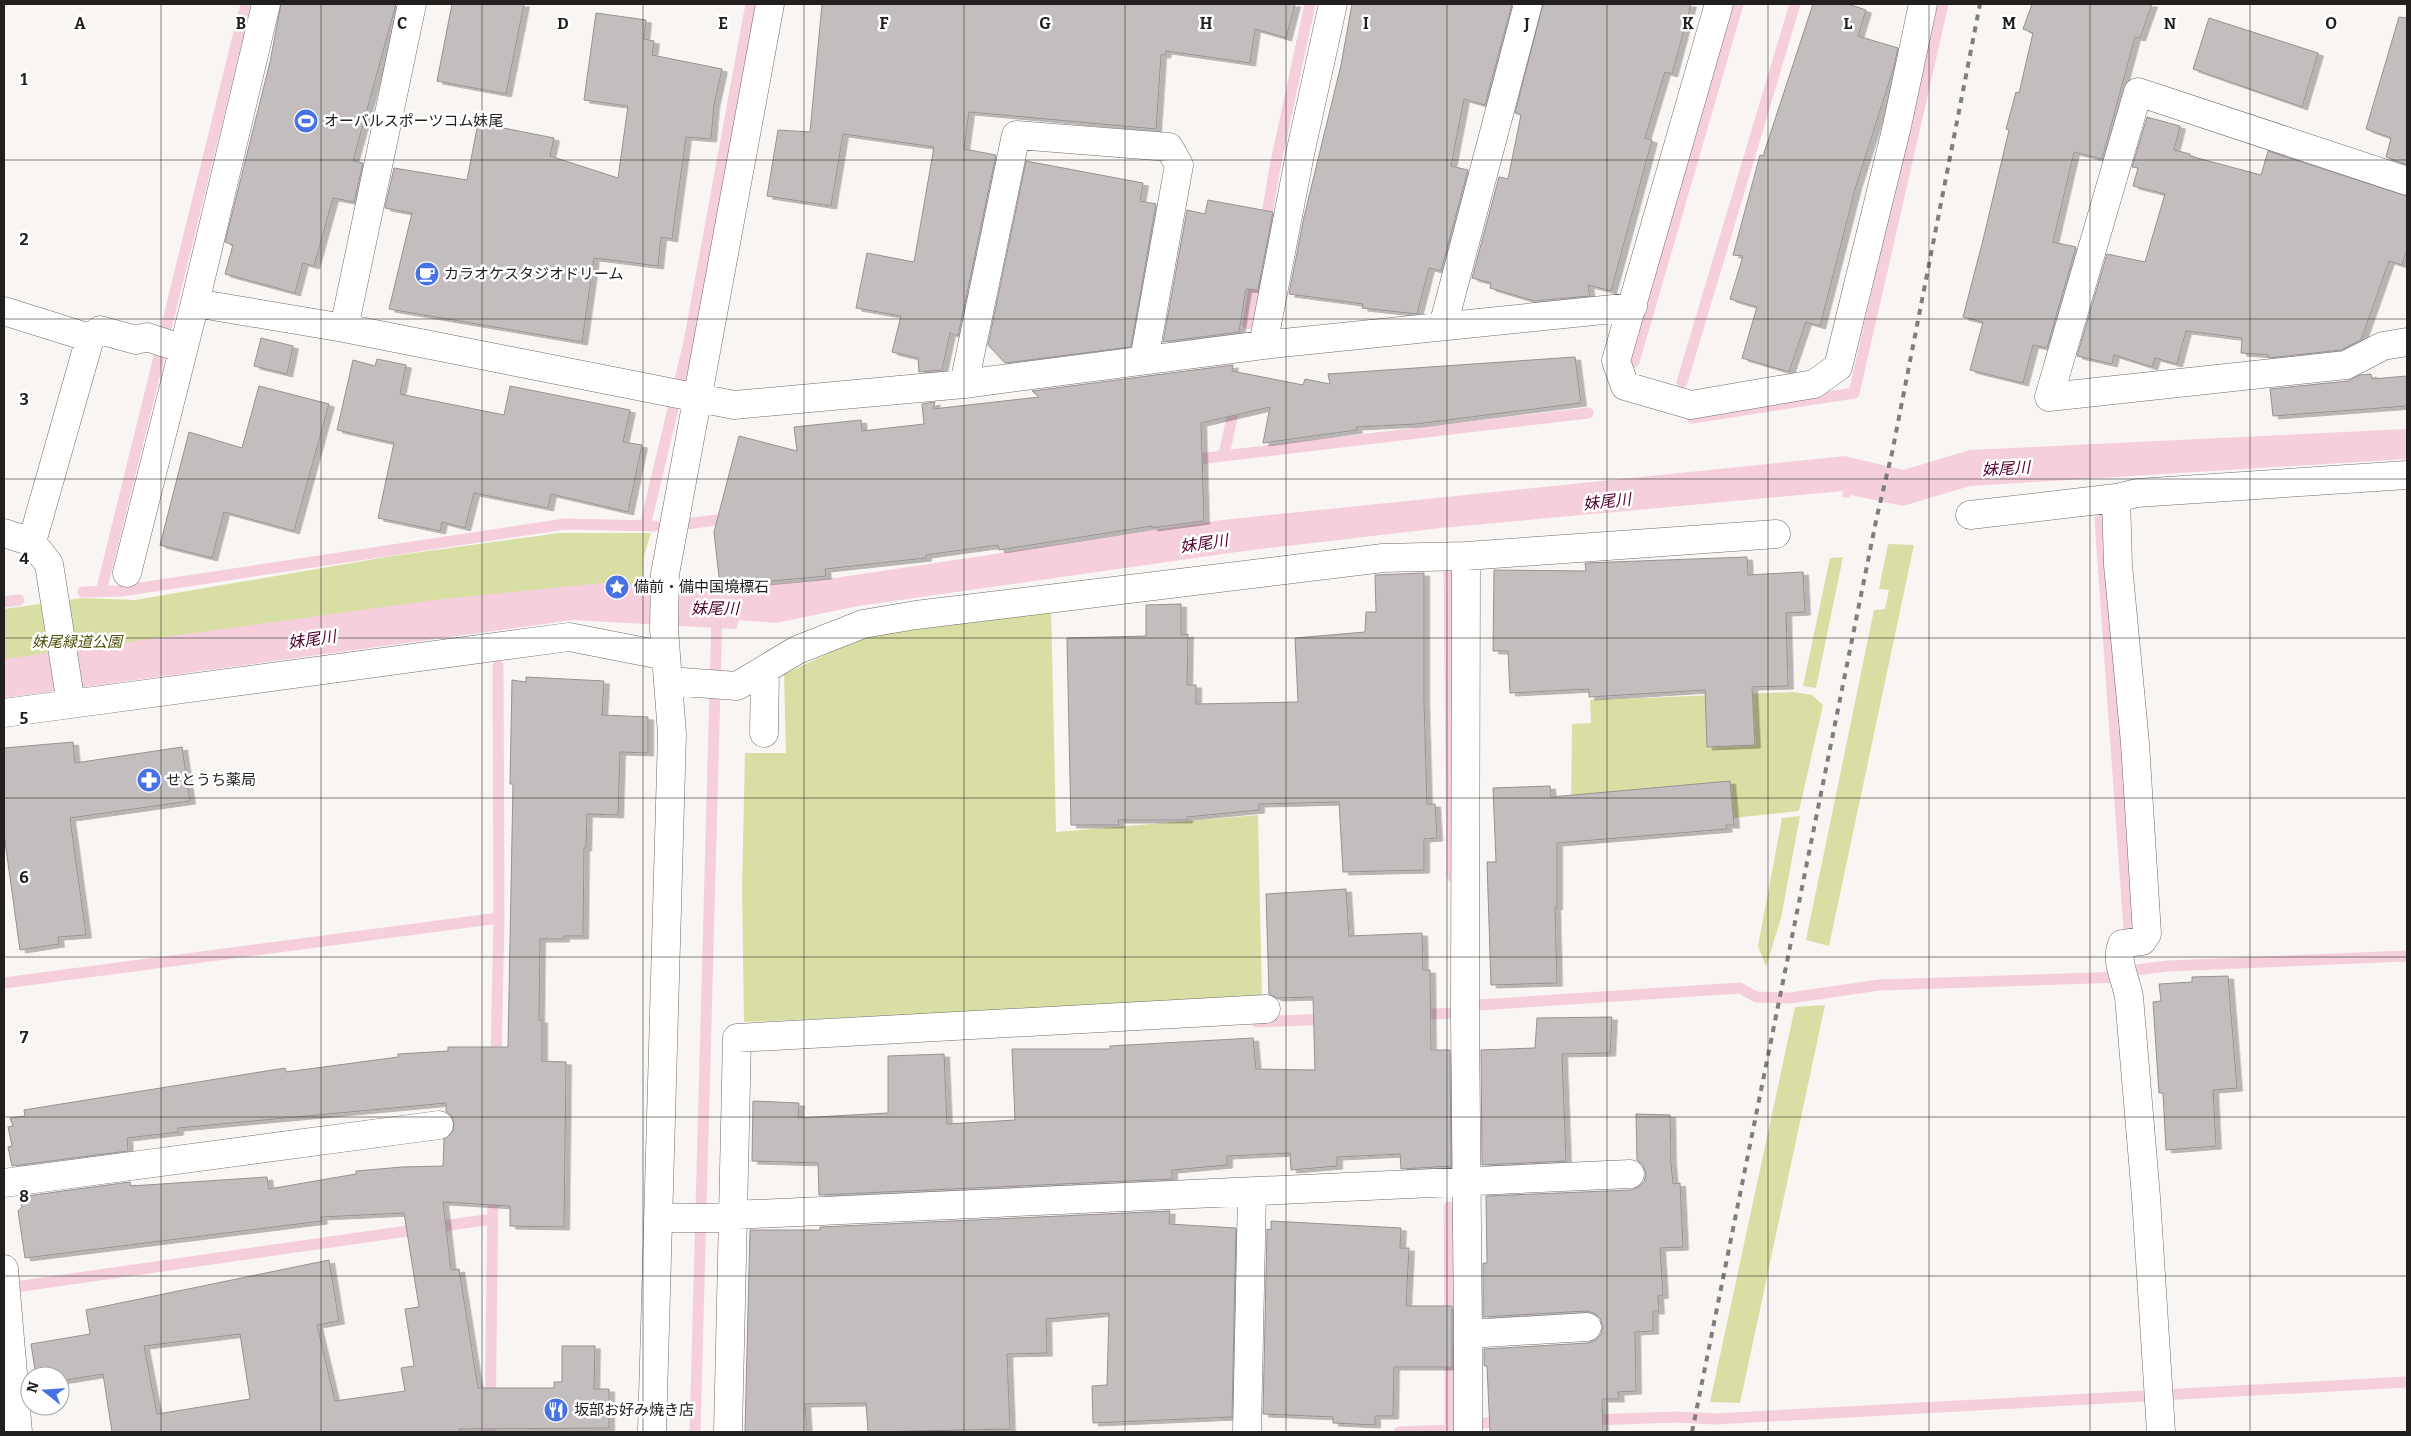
<svg xmlns="http://www.w3.org/2000/svg" width="2411" height="1436" font-family="Bitter,'Noto Sans JP',serif">
<defs>
<filter id="shadow"><feDropShadow dx="5.5" dy="3" stdDeviation="0" flood-color="#0004"/></filter>
</defs>
<rect width="100%" height="100%" fill="#f9f5f2"/>
<path fill="#d9dfa4" d="M559,533H651L644,556L642,622L577,616L4,695V609L82,598L135,600L392,556Z
M1888,544L1914,545L1829,946L1806,940L1874,610L1885,609L1889,590L1879,589Z
M1843,557L1816,688L1803,686L1830,558Z
M1051,604L1056,832L1258,815L1262,1001L744,1022L742,887L745,753H786L784,674L876,631Z
M1794,692L1812,695L1823,705L1799,811L1592,833L1571,818L1572,724L1591,723L1590,700Z
M1800,816L1781,918L1766,967L1758,946L1782,818Z
M1825,1005L1740,1403L1710,1402L1795,1007Z"/>
<path fill="#f6cfdd" d="M2407,429V459L1970,486L1903,506L1851,495L1849,498L1842,497L1843,491L1441,528L1244,551L858,606L776,623L739,620L736,629L573,620L4,698V659L434,600L602,583L733,589L835,578L1222,520L1845,456L1903,470L1970,450Z"/>
<g fill="none" stroke-linecap="round" stroke-linejoin="round">
<path stroke="#f6cfdd" stroke-width="11" d="M1265,226L1275,167L1310,4
M1248,324L1256,276
M1634,362L1738,4
M1682,382L1795,4
M1692,418L1854,393L1943,4
M1224,455L1235,403
M1189,460L1588,413
M2100,520L2130,943
M686,524L732,518
M645,526L689,342L751,4
M1449,570L1452,876
M83,592L121,591L565,524L655,526
M101,592L246,4
M4,602L19,600
M2135,970L2168,966L2407,956
M4,983L499,918
M1479,1005L1740,988L1756,997L1790,998L1879,985L2124,977
M1417,1015L1452,1013
M1257,1022L1328,1019
M496,1061L499,918L498,666
M1452,1165V1087
M1449,1207L1450,1321
M22,1286L492,1219
M1450,1352V1432
M1588,1420L1678,1417L1715,1419L2407,1382
M1484,1423L1505,1422
M490,1432L493,1192
M695,1432L717,614
M1399,1432L1450,1430"/>
</g>
<path fill="#c3bebd" stroke="#979292" fill-rule="evenodd" filter="url(#shadow)" d="M281,4H396L353,161L363,163L354,202L333,198L314,266L303,263L295,293L225,274L233,245L225,242L270,62Z
M452,4H524L506,94L437,81Z
M822,4H1295L1286,38L1255,29L1250,63L1166,51L1165,55H1161L1156,129L969,112L964,149L996,155L958,336L950,333L942,370L919,372L918,358L892,352L901,316L856,308L867,253L914,262L934,147L843,134L831,206L767,196L778,130L810,132Z
M1352,4H1512L1485,105L1464,99L1451,166L1468,170L1441,271L1429,268L1417,314L1362,308L1363,304L1289,294L1304,217L1341,65Z
M1543,4H1691L1672,74L1665,72L1645,138L1652,140L1611,291L1588,285L1590,296L1534,301L1490,288L1491,283L1472,278L1499,177L1508,179L1521,115L1515,113Z
M1813,4H1848L1866,10L1858,36L1898,48L1893,70L1856,186L1820,326L1806,322L1789,372L1742,358L1757,307L1730,299L1743,256L1733,255L1760,155L1763,156Z
M2032,4H2152L2140,38L2135,37L2102,159L2074,152L2053,242L2076,247L2047,348L2033,345L2023,383L1970,370L1983,322L1963,317L1983,240L2009,130L2006,129L2016,92L2019,93L2033,33L2023,29Z
M596,13L646,20L644,39L654,41L652,55L722,69L714,105L711,139L686,137L672,239L661,237L658,266L594,258L582,342L389,309L412,213L385,208L394,168L467,180L478,123L554,138L550,156L618,178L628,106L584,100Z
M2399,17L2407,18V165L2386,157L2391,138L2366,129Z
M2209,18L2318,53L2302,107L2193,69Z
M2147,117L2180,126L2174,150L2190,154V156L2261,175L2268,151L2407,196V248L2402,265L2389,261L2361,340L2341,350L2268,358V355L2241,353L2242,338L2186,331L2177,364L2155,358L2152,367L2114,355L2112,364L2077,356L2107,254L2145,262L2165,194L2133,186L2138,168L2132,167Z
M1026,161L1143,183L1140,201L1156,204L1131,347L1005,363L988,345Z
M1208,200L1273,212L1258,290L1246,289L1239,332L1163,342L1187,210L1205,214Z
M261,338L293,346L287,374L254,366Z
M1575,357L1581,403L1416,424L1356,427L1357,430L1263,443L1270,407L1201,423L1204,521L1152,528V526L999,550L998,545L926,555V558L825,569L826,576L720,586L714,532L739,436L797,451L794,427L861,420L862,431L924,424L922,404L935,402L933,409L1039,397L1032,391L1233,365L1232,371L1303,385L1305,379L1330,384L1328,374Z
M377,359L406,365L400,394L504,415L510,386L630,410L623,442L642,445L628,512L551,494L548,508L474,493L465,528L442,522L440,531L378,518L394,443L337,430L353,360L375,366Z
M2371,374L2372,379L2407,376V406L2273,416L2270,389L2348,381L2360,375Z
M259,386L329,404L294,531L224,512L212,558L160,545L189,432L242,448Z
M1747,557L1748,575L1803,572L1805,612L1786,613L1788,686L1752,687L1755,745L1707,747L1705,690L1589,697V689L1510,693L1508,651H1493L1494,570L1586,571L1585,563Z
M1424,573V701L1427,804H1435L1437,838L1424,839V870L1343,872L1339,802L1259,804V810L1187,817V820H1118L1119,825H1071L1067,638L1146,636V605L1181,604V635L1188,634L1187,685H1196V704L1298,702L1295,638L1365,632L1366,612H1376L1375,575Z
M526,677L604,681L602,715L648,717V753L620,752L618,815L587,814L586,848H584L583,936H564V939H540L539,1020H542V1061L566,1062L564,1227L510,1226V1206L443,1202L451,1270L459,1269L478,1388H554V1382H562V1346H595L594,1389H609V1428L459,1429L460,1432H112L103,1374L60,1381V1376H36L31,1344L90,1334L86,1310L329,1260L339,1321L317,1325L335,1401L405,1391L401,1368L414,1366L405,1309L419,1307L404,1213L321,1217L322,1221L25,1258L18,1211L22,1207L19,1197L130,1182L131,1186L267,1177L269,1189L356,1174V1171L402,1167L443,1166L444,1139L453,1131L454,1122L452,1116L446,1111V1103L178,1128V1132L127,1138L128,1151L12,1166L8,1147L12,1146L8,1127L13,1126L10,1118L25,1116L24,1110L285,1068L286,1072L398,1057V1054L448,1051V1047H508L513,784H510L512,680L526,682ZM240,1334L250,1399L157,1414L144,1346Z
M73,742L75,763L182,747L190,801L70,818L86,935L58,937L59,944L20,950L4,834V748Z
M1730,781L1734,825H1726L1727,829L1557,843V907H1555L1557,983L1491,985L1487,862H1496L1493,788L1550,786L1551,797Z
M1346,889L1349,936L1422,933L1423,970H1430L1431,1050H1450L1451,1166L1401,1169L1400,1154L1337,1157V1166L1291,1170L1290,1153L1227,1156V1165L1172,1170V1179L819,1195L818,1163L752,1161L753,1101L799,1103L798,1118L888,1113V1056L944,1054L947,1124L1015,1120L1012,1049H1110V1046L1253,1038L1256,1069L1315,1070L1313,997L1277,998L1269,994L1266,894Z
M2228,976L2237,1088L2213,1090L2216,1146L2166,1150L2163,1093H2159L2153,1002L2161,1001L2159,984L2192,982V977Z
M1612,1017L1610,1053L1562,1054L1566,1161L1482,1165L1481,1050L1535,1048L1537,1018Z
M1636,1114L1670,1115L1671,1163L1673,1184L1680,1183L1683,1247L1660,1248L1663,1295L1658,1296L1659,1311H1653V1331L1635,1332L1636,1391L1618,1392L1619,1399H1602L1603,1432H1490L1487,1366H1484V1349L1588,1343L1596,1340L1601,1334L1603,1327L1600,1318L1594,1313L1586,1311L1483,1317V1263H1487L1486,1196L1631,1190L1638,1187L1644,1182L1646,1174L1643,1165L1637,1160Z
M1170,1211L1169,1224L1236,1228L1232,1417L1093,1423L1092,1386L1107,1385L1109,1313L1046,1319L1047,1353L1007,1354L1010,1429L868,1432L866,1403L805,1404L807,1432H745L750,1230H820V1227Z
M1271,1221L1401,1228L1400,1248H1409L1406,1306H1452V1367H1394L1393,1416H1375V1425L1333,1423V1417L1263,1414L1267,1229L1271,1230Z"/>
<g fill="none" stroke-linecap="round" stroke-linejoin="round">
<defs>
<path id="minor" d="M1719,4L1616,361L1625,386L1691,405L1814,384L1838,367L1897,126L1923,4
M2407,181L2138,92L2049,397L2346,365L2383,346L2407,342
M195,303L344,328L734,405L964,384L1263,345L1633,307
M4,311L90,338L32,542
M1443,326L1528,4
M344,328L412,4
M90,338L100,330L136,340L147,337L183,349
M1263,345L1300,154L1333,4
M964,384L1016,135L1169,147L1179,165L1144,360
M2116,498L2118,565L2135,743L2147,934L2142,941L2122,944C2115,962 2126,979 2129,997L2146,1197L2161,1432
M1970,515L2116,498L2137,493L2407,475
M4,533L32,542L49,564L71,704
M1466,556L1465,1017L1468,1334L1587,1327
M127,573L195,303L266,4
M668,681L737,686L797,650L863,624L916,615L1383,558L1466,556L1776,534
M4,713L569,637L666,656
M764,733L765,670
M4,1183L439,1125
M660,1218H718L733,1215L737,1038L1266,1009
M4,1269L18,1432
M1468,1334V1432
M652,1432L672,734L664,629L665,574L770,4
M728,1432L733,1215L1630,1174
M1247,1432L1252,1192"/>
</defs>
<use href="#minor" stroke="#6f6b69" stroke-width="29"/>
<use href="#minor" stroke="#fff" stroke-width="28"/>
<path stroke="#807d7b" stroke-width="4" stroke-dasharray="6 6" stroke-linecap="butt" d="M1692,1432L1877,516L1892,453L1980,4"/>
</g>
<path fill="none" stroke="#21201f" stroke-width="1" stroke-opacity="0.55" d="M161,4V1432M321,4V1432M482,4V1432M643,4V1432M804,4V1432M964,4V1432M1125,4V1432M1286,4V1432M1447,4V1432M1607,4V1432M1768,4V1432M1929,4V1432M2090,4V1432M2250,4V1432M4,160H2407M4,319H2407M4,479H2407M4,638H2407M4,798H2407M4,957H2407M4,1117H2407M4,1276H2407"/>
<defs>
<symbol id="stadium-disc" viewBox="-11 -11 22 22"><circle r="9.5" fill="#4872e4" stroke="#fff"/><path d="M0-5a6.5 5 0 1 0 0 10a6.5 5 0 1 0 0-10ZM-3.5-1.8h7v3.6h-7Z" fill="#fff"/></symbol>
<symbol id="cafe-disc" viewBox="-11 -11 22 22"><circle r="9.5" fill="#4872e4" stroke="#fff"/><path d="M-5.5-4.5H6V0H3Q3 3.5 0 3.5H-2.5Q-5.5 3.5-5.5 0ZM3-3.2v2h1.7v-2ZM-6 4.5H4V6H-6Z" fill="#fff"/></symbol>
<symbol id="sight-disc" viewBox="-11 -11 22 22"><circle r="9.5" fill="#4872e4" stroke="#fff"/><path d="M0-6L1.8-2.2L6-1.7L2.9 1.2L3.7 5.4L0 3.3L-3.7 5.4L-2.9 1.2L-6-1.7L-1.8-2.2Z" fill="#fff"/></symbol>
<symbol id="pharmacy-disc" viewBox="-11 -11 22 22"><circle r="9.5" fill="#4872e4" stroke="#fff"/><path d="M-2-6h4v4h4v4h-4v4h-4v-4h-4v-4h4Z" fill="#fff"/></symbol>
<symbol id="restaurant-disc" viewBox="-11 -11 22 22"><circle r="9.5" fill="#4872e4" stroke="#fff"/><path d="M-5-6h1v4h1v-4h1v4h1v-4h1v5L-1.5 .5V6h-2V.5L-5-1ZM5-6V6H3V1.5H1.5Q1.5-4 5-6Z" fill="#fff"/></symbol>
</defs>
<g fill-rule="evenodd">
<use href="#stadium-disc" x="292" y="107" width="28" height="28"/>
<use href="#cafe-disc" x="413" y="260" width="28" height="28"/>
<use href="#sight-disc" x="603" y="573" width="28" height="28"/>
<use href="#pharmacy-disc" x="135" y="766" width="28" height="28"/>
<use href="#restaurant-disc" x="542" y="1396" width="28" height="28"/>
</g>
<g text-anchor="middle" stroke-width="5" stroke-linejoin="round" paint-order="stroke">
<g font-size="15" fill="#21201f" stroke="#fff" text-anchor="start">
<text x="324" y="126">オーバルスポーツコム妹尾</text>
<text x="444" y="279">カラオケスタジオドリーム</text>
<text x="634" y="592">備前・備中国境標石</text>
<text x="166" y="785">せとうち薬局</text>
<text x="574" y="1415">坂部お好み焼き店</text>
</g>
<g font-size="15" font-style="italic" fill="#4f5209" stroke="#fff">
<text x="77" y="647">妹尾緑道公園</text>
</g>
<g font-size="16" font-style="italic" fill="#52002e" stroke="#fff">
<text transform="translate(2006 468) rotate(-3)" y="6">妹尾川</text>
<text transform="translate(1607 501) rotate(-6)" y="6">妹尾川</text>
<text transform="translate(1204 543) rotate(-8)" y="6">妹尾川</text>
<text x="715" y="614">妹尾川</text>
<text transform="translate(312 639) rotate(-8)" y="6">妹尾川</text>
</g>
</g>
<g font-size="16" text-anchor="middle" font-weight="bold" fill="#21201f" stroke="#fff" stroke-width="5" stroke-linejoin="round" paint-order="stroke">
<text x="80" y="29">A</text>
<text x="241" y="29">B</text>
<text x="402" y="29">C</text>
<text x="563" y="29">D</text>
<text x="723" y="29">E</text>
<text x="884" y="29">F</text>
<text x="1045" y="29">G</text>
<text x="1206" y="29">H</text>
<text x="1366" y="29">I</text>
<text x="1527" y="29">J</text>
<text x="1688" y="29">K</text>
<text x="1848" y="29">L</text>
<text x="2009" y="29">M</text>
<text x="2170" y="29">N</text>
<text x="2331" y="29">O</text>
<text x="24" y="85">1</text>
<text x="24" y="245">2</text>
<text x="24" y="405">3</text>
<text x="24" y="564">4</text>
<text x="24" y="724">5</text>
<text x="24" y="883">6</text>
<text x="24" y="1043">7</text>
<text x="24" y="1202">8</text>
</g>
<rect width="2411" height="1436" fill="none" stroke="#21201f" stroke-width="10"/>
<g transform="translate(45 1391) rotate(287)"><circle r="24" fill="#ffffff" stroke="#a6a6a5"/>
<path d="M0-4L9 19L0 12L-9 19Z" fill="#4872e4"/>
<text y="-8" font-size="14" font-weight="bold" text-anchor="middle" fill="#21201f">N</text>
</g>
</svg>
